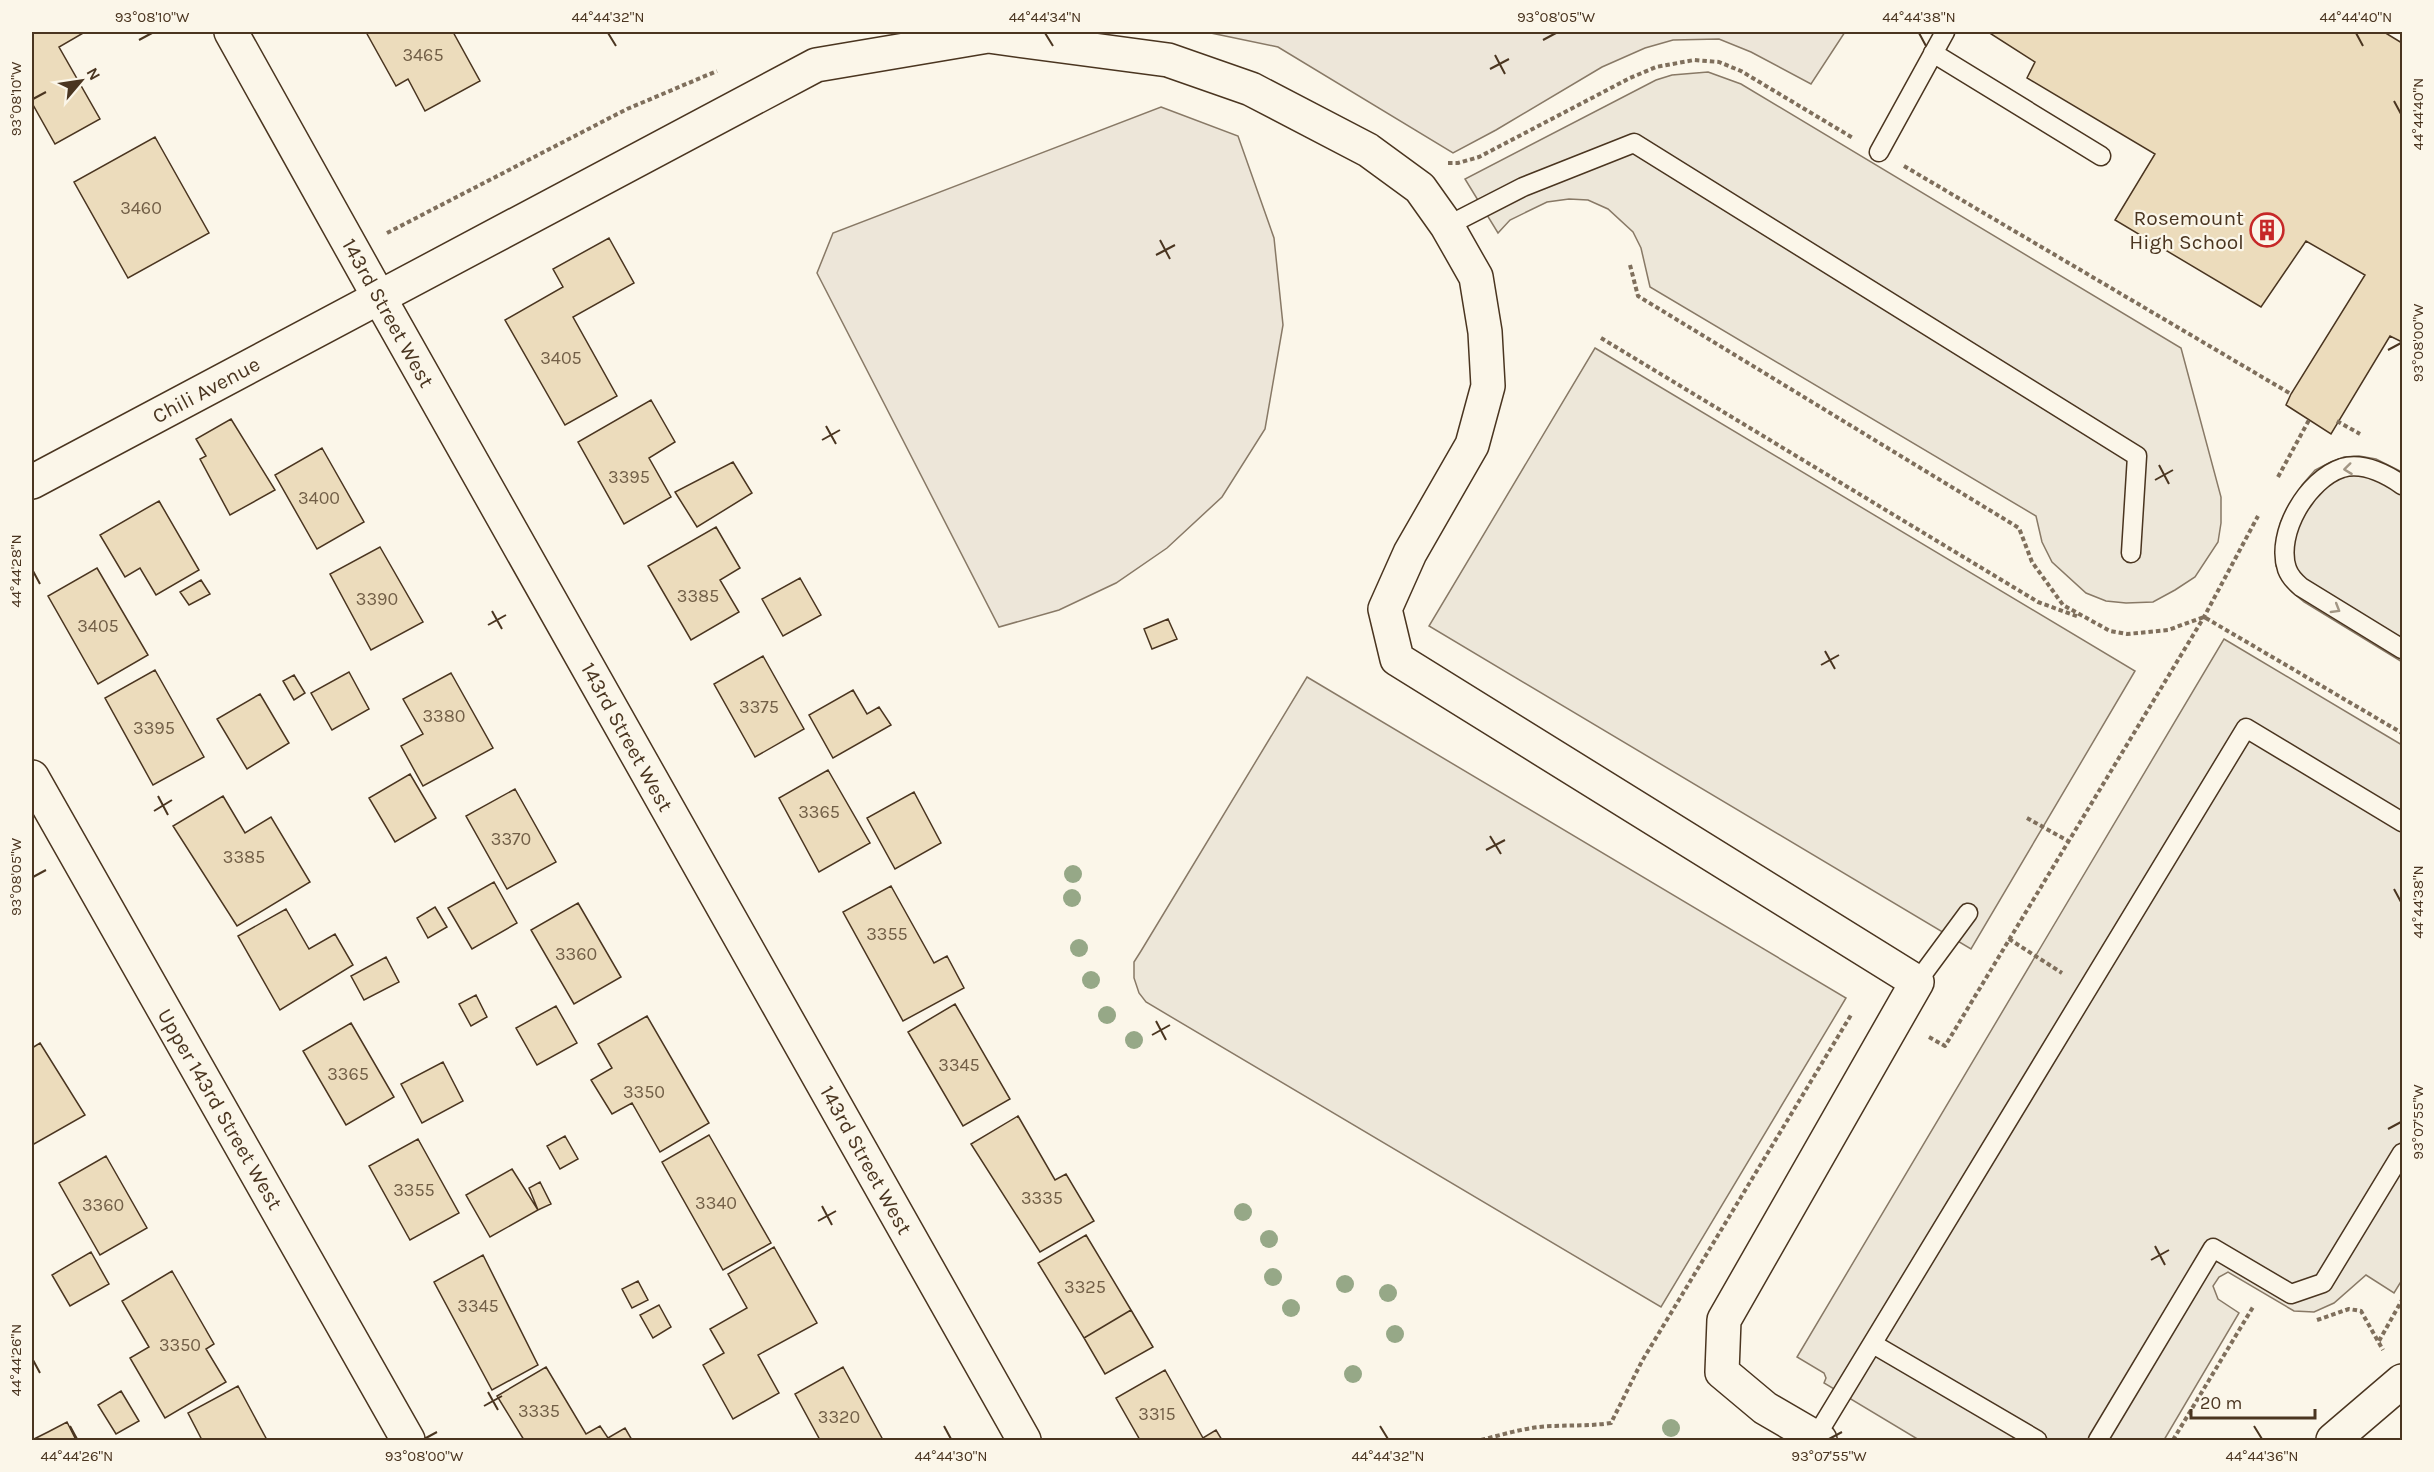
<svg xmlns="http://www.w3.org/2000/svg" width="2434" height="1472" font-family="Karla,sans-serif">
<rect width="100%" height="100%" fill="#fbf6e9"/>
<path fill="#ede6d9" stroke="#887966" stroke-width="1.5" d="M1206,32H1845L1811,84L1751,52L1719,39L1673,40L1645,48L1602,67L1496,130L1453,153L1278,47Z
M1161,107L1238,136L1274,238L1283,325L1265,429L1222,497L1167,548L1116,583L1059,610L999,627L817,273L833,233Z"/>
<path fill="#ede7d9" stroke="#887966" stroke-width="1.5" d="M1708,72L1741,84L2181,348L2221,497V523L2218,542L2195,577L2175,590L2153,602L2126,603L2106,601L2086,593L2052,562L2042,542L2036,516L1650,287L1641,248L1633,232L1608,209L1588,200L1569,199L1547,202L1510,220L1498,233L1465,179L1656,80L1672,75Z
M1595,348L2135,671L1971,949L1429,626Z
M2359,456L2376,459L2402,472V662L2304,602L2292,592L2276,566L2277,538L2281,521L2302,485L2315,470L2329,463L2344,457Z
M2224,639L2402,745V1280L2394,1293L2366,1275L2334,1303L2314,1312L2294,1311L2228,1272L2219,1277L2213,1286L2218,1299L2239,1313L2164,1440H1919L1824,1383L1826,1378L1824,1373L1797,1357Z
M1307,677L1846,998L1661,1307L1146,1002L1139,993L1134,978V962L1141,951Z"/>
<path fill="#ecdcbc" stroke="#4a3520" stroke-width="1.5" d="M32,32H85L59,47L100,119L55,144L32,103Z
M366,32H453L480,81L425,111L408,79L396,86Z
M1988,32H2384L2402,43V342L2390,336L2331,434L2286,405L2291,394L2365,275L2306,241L2261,307L2115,220L2155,154L2027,78L2035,62Z
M155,137L209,233L128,278L74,182Z
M609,238L634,283L573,317L617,396L565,425L505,320L563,287L553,269Z
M651,400L675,442L649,458L671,497L624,524L578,442Z
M231,419L275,490L230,515L200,459L206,456L196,439Z
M322,448L364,522L317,549L275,475Z
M733,462L752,493L697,527L675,492Z
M159,501L199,570L156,595L140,568L125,577L100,535Z
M716,527L740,568L720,580L739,612L691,640L648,566Z
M380,547L423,622L371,650L330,574Z
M97,568L148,655L98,684L48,596Z
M800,578L821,615L783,636L762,599Z
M201,580L210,594L189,605L180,592Z
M1168,619L1177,639L1152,649L1144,629Z
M763,656L804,729L755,757L714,684Z
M155,670L204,757L153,785L105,698Z
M349,672L369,709L332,730L311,693Z
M451,673L493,748L423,786L401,746L423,734L403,699Z
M294,675L305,693L294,700L283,681Z
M853,690L867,714L879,707L891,725L833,758L809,715Z
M260,694L289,743L247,769L217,719Z
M828,770L870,843L819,872L779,798Z
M410,774L436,818L395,842L369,798Z
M515,789L556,862L507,889L466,816Z
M914,792L941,843L895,869L867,818Z
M223,796L245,833L271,817L310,882L237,926L173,826Z
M494,882L517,923L472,949L448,908Z
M891,886L934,963L947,956L964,988L903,1021L843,912Z
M578,903L621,977L574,1004L531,930Z
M435,907L447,927L428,938L417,918Z
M286,909L309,949L335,934L353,965L280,1010L238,936Z
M386,957L399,982L364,1000L351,976Z
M476,995L487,1017L471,1026L459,1004Z
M955,1004L1010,1099L963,1126L908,1032Z
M556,1006L577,1043L537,1065L516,1028Z
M647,1016L709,1123L660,1152L632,1103L612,1114L591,1080L612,1068L598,1044Z
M351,1023L394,1097L346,1125L303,1051Z
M40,1043L85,1115L34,1144L32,1141V1048Z
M443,1062L463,1101L422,1123L401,1084Z
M1018,1116L1055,1180L1066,1174L1094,1221L1040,1252L971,1144Z
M709,1135L771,1243L723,1270L662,1162Z
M565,1136L578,1159L560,1169L547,1146Z
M418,1139L459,1213L410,1240L369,1166Z
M106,1156L147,1228L100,1255L59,1183Z
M512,1169L538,1210L490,1237L466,1195Z
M540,1182L551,1204L538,1210L529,1188Z
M1086,1235L1131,1310L1084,1338L1038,1263Z
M774,1247L817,1323L758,1355L779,1393L733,1419L703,1365L724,1353L710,1329L747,1308L728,1274Z
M91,1252L109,1284L70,1306L52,1275Z
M483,1255L538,1365L492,1390L434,1282Z
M172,1271L214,1344L206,1349L226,1382L165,1418L130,1358L149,1347L122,1301Z
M638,1281L648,1300L632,1308L622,1289Z
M659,1305L671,1327L653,1338L640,1315Z
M1131,1310L1153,1347L1105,1374L1084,1338Z
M546,1367L586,1434L600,1426L608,1438L625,1428L632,1440H524L497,1396Z
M843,1367L883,1440H820L795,1394Z
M1165,1370L1203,1438L1216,1430L1222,1440H1140L1116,1398Z
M238,1386L267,1440H202L188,1413Z
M121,1391L139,1421L116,1434L98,1405Z
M67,1422L76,1440H32L48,1432Z"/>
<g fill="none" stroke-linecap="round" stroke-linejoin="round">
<defs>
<path id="service" d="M1933,53L2101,156
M1879,152L1945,32
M1447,226L1523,187L1634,143L2137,456L2131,553
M2402,485C2386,474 2363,462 2342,468C2308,479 2275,533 2287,569C2290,577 2295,582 2301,587L2402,649
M1917,982L1968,913
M1873,1344L2037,1440
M1815,1438L2246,728L2402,822
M2098,1440L2213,1248L2291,1294L2323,1283L2402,1153"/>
<path id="minor" d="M231,32L380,299L1024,1440
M32,482L816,65L988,36L1168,60L1251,89L1368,150L1420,188L1447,226L1476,277L1485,332L1488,386L1472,445L1410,553L1385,609L1397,659L1917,982L1724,1320L1722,1372L1765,1408L1820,1440
M32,777L408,1440
M2333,1440L2402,1381"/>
</defs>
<use href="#service" stroke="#4a3520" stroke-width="21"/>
<use href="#minor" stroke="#4a3520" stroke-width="36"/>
<path stroke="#7f6f5c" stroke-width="4" stroke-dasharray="4.5 3" stroke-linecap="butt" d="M1448,163H1458L1479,157L1630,78L1656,67L1694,60L1719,62L1741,71L1853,138
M1904,166L2291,394
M387,233L627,109L717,71
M1630,265L1638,296L2019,528L2032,562L2063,605L2110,631L2127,634L2168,630L2204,617L2402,733
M1601,338L2038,602L2079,617
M2337,421L2360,434
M2278,477L2309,420
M2027,818L2068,841
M2009,939L2062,973
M1929,1037L1945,1046L2204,617L2258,516
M2317,1320L2349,1309L2361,1311L2383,1350
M2379,1341L2402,1300
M1481,1440C1505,1434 1530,1426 1555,1426C1574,1425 1591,1426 1611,1423L1642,1361L1851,1015
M2173,1440L2253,1307"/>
<use href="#service" stroke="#fbf6e9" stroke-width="18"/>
<use href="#minor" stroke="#fbf6e9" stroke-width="33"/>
</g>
<g fill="#96a887">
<circle cx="1073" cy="874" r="9"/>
<circle cx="1072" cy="898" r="9"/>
<circle cx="1079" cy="948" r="9"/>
<circle cx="1091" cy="980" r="9"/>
<circle cx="1107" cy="1015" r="9"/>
<circle cx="1134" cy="1040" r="9"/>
<circle cx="1243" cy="1212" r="9"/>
<circle cx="1269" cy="1239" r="9"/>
<circle cx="1273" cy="1277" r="9"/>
<circle cx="1345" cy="1284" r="9"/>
<circle cx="1388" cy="1293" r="9"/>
<circle cx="1291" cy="1308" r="9"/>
<circle cx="1395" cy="1334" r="9"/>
<circle cx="1353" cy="1374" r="9"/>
<circle cx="1671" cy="1428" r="9"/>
</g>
<defs><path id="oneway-chevron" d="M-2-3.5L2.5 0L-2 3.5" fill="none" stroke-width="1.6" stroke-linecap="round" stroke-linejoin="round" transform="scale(1.5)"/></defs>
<g stroke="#a29684">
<use href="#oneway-chevron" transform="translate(2348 469) rotate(173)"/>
<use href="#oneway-chevron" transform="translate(2336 609) rotate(31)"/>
</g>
<path fill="none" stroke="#4a3520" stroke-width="2" d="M608,33L616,46M1045,33L1053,46M1919,33L1926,46M2356,33L2363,46M139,40L152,33M1543,40L1556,33M1495,55L1505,74M1490,69L1509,59M33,99L46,92M2394,101L2401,114M1160,240L1170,259M1156,255L1175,245M2388,350L2401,343M826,426L836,444M822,440L840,430M2159,465L2169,484M2155,480L2173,470M33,571L40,584M492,611L502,629M488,625L506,615M1825,651L1835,669M1821,665L1839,655M158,796L168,815M154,811L172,800M1490,836L1501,854M1486,850L1505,840M33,877L46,870M2394,889L2401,902M1156,1021L1166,1040M1152,1035L1170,1025M2388,1129L2401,1122M822,1206L832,1225M818,1221L836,1211M2155,1246L2165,1265M2151,1260L2169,1250M33,1360L40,1373M488,1392L498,1410M484,1406L502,1396M70,1426L77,1439M944,1426L951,1439M1380,1426L1388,1439M2254,1426L2262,1439M424,1439L437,1432M1829,1439L1842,1432"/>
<defs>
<symbol id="building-ring" viewBox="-11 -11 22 22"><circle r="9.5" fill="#fbf6e9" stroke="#c62828" stroke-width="1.5"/><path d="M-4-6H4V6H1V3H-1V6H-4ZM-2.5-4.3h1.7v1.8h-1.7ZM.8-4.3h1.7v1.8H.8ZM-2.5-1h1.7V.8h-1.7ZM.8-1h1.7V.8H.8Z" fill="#c62828"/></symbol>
</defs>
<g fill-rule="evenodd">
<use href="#building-ring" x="2248" y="211" width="38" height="38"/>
</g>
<g text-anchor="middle" stroke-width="4.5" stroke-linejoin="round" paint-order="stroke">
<g font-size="18" fill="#725f47">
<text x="423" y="61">3465</text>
<text x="141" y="214">3460</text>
<text x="561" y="364">3405</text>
<text x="629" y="483">3395</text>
<text x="319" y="504">3400</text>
<text x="698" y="602">3385</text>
<text x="377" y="605">3390</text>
<text x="98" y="632">3405</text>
<text x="759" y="713">3375</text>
<text x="444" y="722">3380</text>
<text x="154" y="734">3395</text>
<text x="819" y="818">3365</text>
<text x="511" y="845">3370</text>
<text x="244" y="863">3385</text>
<text x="887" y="940">3355</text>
<text x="576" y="960">3360</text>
<text x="959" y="1071">3345</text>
<text x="348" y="1080">3365</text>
<text x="644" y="1098">3350</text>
<text x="414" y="1196">3355</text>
<text x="1042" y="1204">3335</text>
<text x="716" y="1209">3340</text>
<text x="103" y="1211">3360</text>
<text x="1085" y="1293">3325</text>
<text x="478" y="1312">3345</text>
<text x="180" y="1351">3350</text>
<text x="539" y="1417">3335</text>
<text x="1157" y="1420">3315</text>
<text x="839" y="1423">3320</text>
</g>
<g font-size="21" fill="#4a3520" stroke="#fbf6e9" text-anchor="end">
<text x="2244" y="225">Rosemount<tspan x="2244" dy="24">High School</tspan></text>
</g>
<g font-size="21" fill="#4a3520" stroke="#fbf6e9">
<text transform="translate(388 313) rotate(61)" y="7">143rd Street West</text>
<text transform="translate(206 390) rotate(-28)" y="7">Chili Avenue</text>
<text transform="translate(627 737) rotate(61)" y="7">143rd Street West</text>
<text transform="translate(220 1109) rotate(60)" y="7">Upper 143rd Street West</text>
<text transform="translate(866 1160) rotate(61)" y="7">143rd Street West</text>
</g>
</g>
<rect width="2434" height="1472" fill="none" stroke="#fbf6e9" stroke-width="66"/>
<g transform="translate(81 81) rotate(61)" stroke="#fbf6e9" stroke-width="4.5" paint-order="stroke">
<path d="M0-4.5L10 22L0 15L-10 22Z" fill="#4a3520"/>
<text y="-9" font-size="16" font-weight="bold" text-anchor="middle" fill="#4a3520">N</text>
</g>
<path d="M2191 1409v9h124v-9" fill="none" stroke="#4a3520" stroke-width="3"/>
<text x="2200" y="1409" font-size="18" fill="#4a3520" stroke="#fbf6e9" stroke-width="4.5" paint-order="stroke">20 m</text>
<rect x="33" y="33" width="2368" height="1406" fill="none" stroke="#4a3520" stroke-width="2"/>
<g font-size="15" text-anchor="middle" fill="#4a3520">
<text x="152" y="22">93°08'10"W</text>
<text x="608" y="22">44°44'32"N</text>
<text x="1045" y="22">44°44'34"N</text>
<text x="1556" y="22">93°08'05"W</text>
<text x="1919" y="22">44°44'38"N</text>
<text x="2356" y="22">44°44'40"N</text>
<text transform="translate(16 99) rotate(-90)" y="5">93°08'10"W</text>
<text transform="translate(2418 114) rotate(-90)" y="5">44°44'40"N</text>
<text transform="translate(2418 343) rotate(-90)" y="5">93°08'00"W</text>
<text transform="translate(16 571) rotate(-90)" y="5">44°44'28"N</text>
<text transform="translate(16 877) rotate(-90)" y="5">93°08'05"W</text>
<text transform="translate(2418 902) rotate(-90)" y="5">44°44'38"N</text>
<text transform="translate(2418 1122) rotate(-90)" y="5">93°07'55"W</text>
<text transform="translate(16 1360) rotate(-90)" y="5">44°44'26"N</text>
<text x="77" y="1461">44°44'26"N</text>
<text x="424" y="1461">93°08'00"W</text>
<text x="951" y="1461">44°44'30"N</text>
<text x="1388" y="1461">44°44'32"N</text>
<text x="1829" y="1461">93°07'55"W</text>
<text x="2262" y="1461">44°44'36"N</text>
</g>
</svg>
